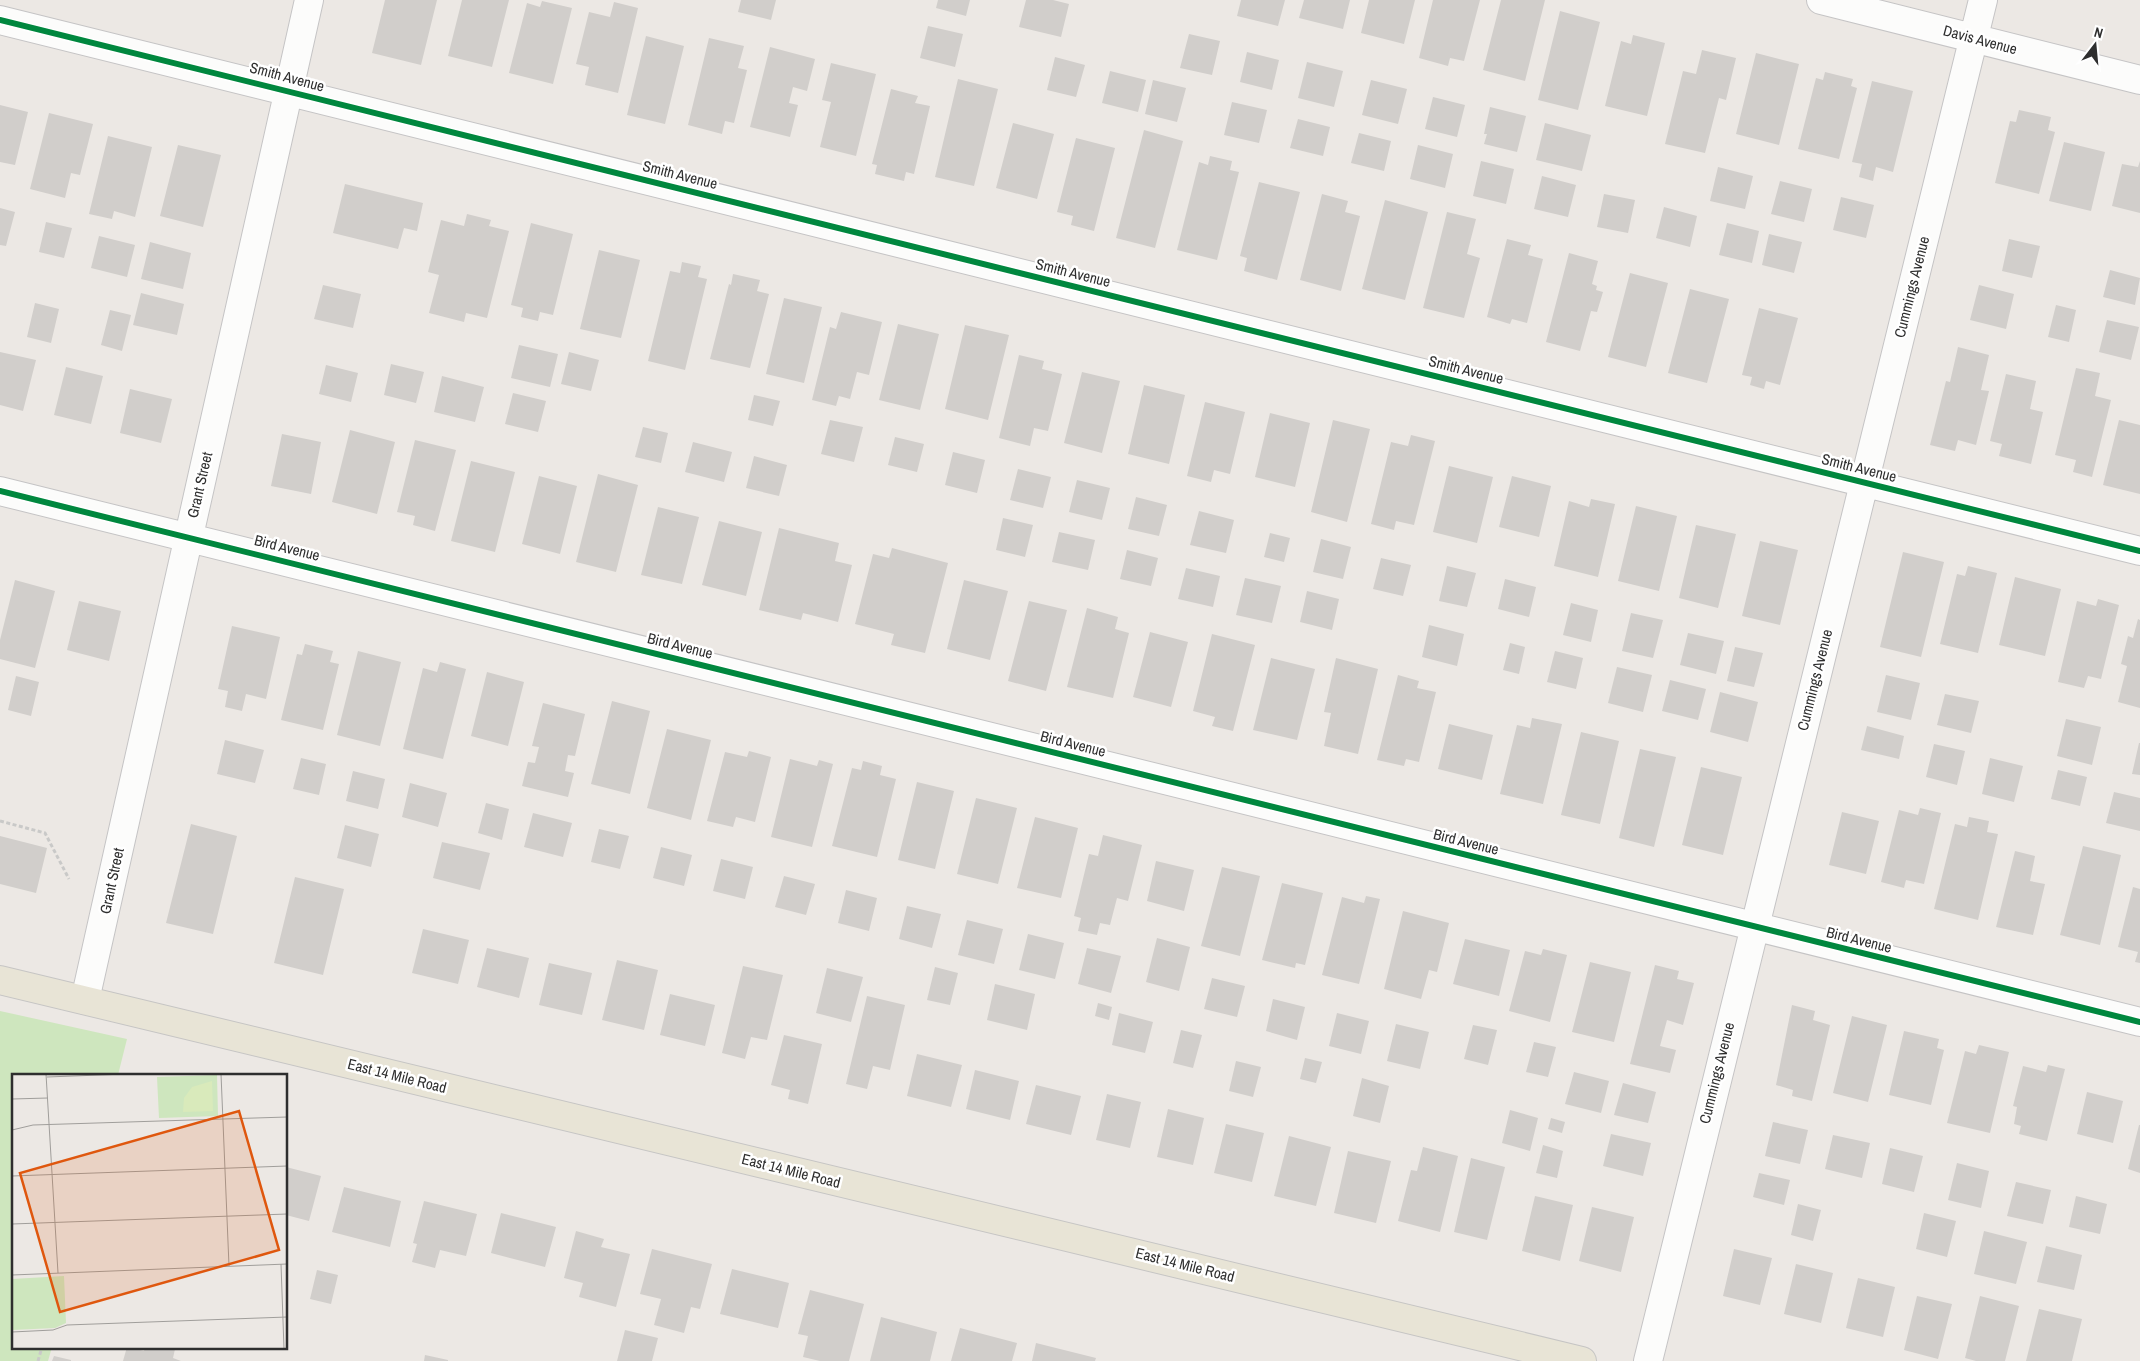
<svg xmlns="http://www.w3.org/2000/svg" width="2140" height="1361" font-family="'Archivo Narrow',sans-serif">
<rect width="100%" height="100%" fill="#ece8e4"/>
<path fill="#cee6be" d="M0,1011L127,1039L118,1075H14V1347H52L48,1361H0Z"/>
<path fill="#d1cecb" d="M385,0H437L421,65L372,53Z
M462,0H509L492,67L448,56Z
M741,0H776L771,20L738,12Z
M938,0H970L966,16L936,8Z
M1026,0H1053L1069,4L1061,37L1019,27Z
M1241,0H1285L1278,26L1237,16Z
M1304,0H1350L1343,29L1299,18Z
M1369,0H1415L1404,44L1361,33Z
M1433,0H1480L1464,61L1450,58L1448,66L1419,58Z
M1501,0H1545L1525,81L1483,70Z
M542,1L572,8L553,84L509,73L527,3L540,7Z
M614,2L638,8L618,93L585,85L589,67L576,64L589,12L610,17Z
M1560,11L1600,22L1578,110L1538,100Z
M928,26L963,34L955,67L920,58Z
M1189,34L1220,41L1212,75L1180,68Z
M1633,35L1665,43L1647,116L1605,106L1621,41L1631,44Z
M646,36L684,46L665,124L627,115Z
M709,38L744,46L738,68L747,70L734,123L725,121L722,134L688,125Z
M770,47L815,59L807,91L793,87L789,103L798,105L790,137L750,127Z
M1702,50L1736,58L1726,100L1719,98L1705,153L1665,144L1683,71L1696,74Z
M1247,52L1279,60L1272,90L1240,82Z
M1756,53L1799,64L1779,145L1736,134Z
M1055,57L1085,65L1076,97L1047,90Z
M1307,62L1343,71L1334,107L1298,98Z
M831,63L876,74L856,156L820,147L831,102L822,100Z
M1110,71L1146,80L1138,112L1102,103Z
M1825,72L1853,79L1851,86L1857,88L1839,159L1798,149L1816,78L1823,80Z
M958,79L998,89L974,186L935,177Z
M1153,80L1186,88L1177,122L1145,114Z
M1371,80L1407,89L1398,124L1362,115Z
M1872,81L1913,91L1893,172L1876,167L1873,181L1859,177L1862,164L1852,162Z
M891,89L918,96L915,103L930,106L914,174L906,172L904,181L875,174L877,165L872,164Z
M1433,97L1465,105L1457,137L1425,129Z
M1232,102L1267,110L1259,143L1224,135Z
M0,105L28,112L15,165L0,162Z
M1490,107L1526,116L1517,152L1484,144L1487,134H1484Z
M2019,110L2051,117L2048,130L2055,132L2039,194L1995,183L2010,121L2016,122Z
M49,113L93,124L80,175L71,173L65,198L30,189Z
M1298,119L1330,127L1323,156L1290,148Z
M1013,123L1054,134L1037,199L996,188Z
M1545,123L1591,135L1582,171L1536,160Z
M1144,130L1183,141L1155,248L1116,238Z
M1359,133L1391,141L1384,171L1351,163Z
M108,136L152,147L135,217L114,211L112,219L89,214Z
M1076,138L1115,148L1094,231L1071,225L1073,216L1057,212Z
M2064,142L2105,152L2091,211L2049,201Z
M178,145L221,155L203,227L160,216Z
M1418,145L1453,154L1445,188L1410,179Z
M1210,156L1232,161L1230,170L1239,172L1217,260L1177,250L1199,162L1208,165Z
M1481,161L1514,169L1506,204L1473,196Z
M2140,161V213L2112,206L2122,164L2138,167Z
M1718,167L1753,176L1745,209L1710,201Z
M1542,176L1576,185L1568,217L1534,209Z
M1780,181L1812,189L1804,222L1771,214Z
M1259,182L1300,192L1277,280L1244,271L1247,258L1240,256Z
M345,184L423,203L417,231L404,228L398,249L333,233Z
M1322,194L1348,201L1345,212L1360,216L1341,291L1300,280Z
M1604,194L1635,200L1628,233L1597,227Z
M1841,197L1874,205L1866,238L1833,230Z
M1385,200L1428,212L1405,300L1362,289Z
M1664,207L1697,216L1690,247L1656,238Z
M0,208L15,212L6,246L0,245Z
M1447,212L1476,219L1467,254L1480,258L1464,318L1423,308Z
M467,214L491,220L489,226L509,231L487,318L466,313L464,322L429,313L439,275L428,272L441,220L464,226Z
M46,222L72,228L64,258L39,252Z
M531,223L573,234L553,315L540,312L538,321L521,317L523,308L511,305Z
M1727,223L1759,231L1752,263L1719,255Z
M1769,234L1802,242L1794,273L1762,265Z
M99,236L135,245L127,277L91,268Z
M1507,239L1531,245L1528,255L1543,259L1527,323L1512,319L1510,324L1487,317Z
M2009,239L2040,246L2032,278L2002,271Z
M150,242L191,253L183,289L141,279Z
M599,250L640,260L621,338L580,329Z
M1569,253L1598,261L1592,284L1597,286L1596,290L1603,292L1597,312L1591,311L1580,351L1546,342Z
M682,262L701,266L698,277L707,279L685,370L648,361L670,271L680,273Z
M2110,270L2140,278L2135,305L2103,297Z
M1630,273L1668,283L1646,367L1608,357Z
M733,274L760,280L757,291L769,294L750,368L710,359L729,284L731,285Z
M323,285L361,294L353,328L314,319Z
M1979,285L2014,294L2006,329L1970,320Z
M1690,289L1729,299L1707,383L1668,373Z
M141,293L184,304L177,335L133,325Z
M784,298L822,307L804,383L766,374Z
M35,303L59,309L51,343L27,337Z
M2056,305L2076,310L2069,342L2048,337Z
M1759,308L1798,318L1780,385L1766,381L1764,389L1750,385L1752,377L1742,375Z
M110,310L131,315L122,351L101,345Z
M841,312L882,322L869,375L857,372L850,399L839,396L836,406L812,400L830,327L836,329Z
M2107,320L2139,327L2131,360L2099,352Z
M898,324L939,334L920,410L879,400Z
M965,325L1009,335L988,420L945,409Z
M519,345L558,354L550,387L511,378Z
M1958,347L1989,355L1981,390L1989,391L1976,445L1958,440L1955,451L1930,445L1946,381L1950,382Z
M0,352L36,360L23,411L0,405Z
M569,352L599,360L591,391L561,384Z
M1019,355L1044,361L1042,369L1062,374L1048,431L1034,428L1030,446L999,438Z
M391,364L424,372L416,403L384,395Z
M326,365L358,373L351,402L319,394Z
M66,367L103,376L91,424L54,415Z
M2076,368L2100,373L2095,396L2111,400L2092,477L2073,472L2076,460L2055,455Z
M1082,372L1120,381L1102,453L1064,443Z
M2006,374L2036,381L2030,409L2043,412L2031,464L1999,456L2002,444L1990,441Z
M442,376L484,387L475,422L434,412Z
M1144,385L1185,395L1169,464L1128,454Z
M130,389L172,399L161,443L120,433Z
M513,393L546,401L538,432L505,424Z
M754,395L780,401L773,426L748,420Z
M1205,402L1245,412L1230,474L1214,470L1211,482L1187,476Z
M1270,413L1310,423L1295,487L1255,477Z
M830,420L863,427L854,462L821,454Z
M1333,420L1370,429L1347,522L1311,512Z
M2119,420L2140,425V494L2103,485Z
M643,427L668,433L661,463L635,457Z
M350,430L395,442L377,514L332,502Z
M282,434L321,442L311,494L271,486Z
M1411,435L1435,441L1414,525L1396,521L1394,530L1371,524L1391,442L1408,446Z
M895,437L924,444L917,472L888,465Z
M415,440L456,450L435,531L413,525L415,516L397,512Z
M693,442L732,452L724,482L685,472Z
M953,452L985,460L977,493L945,485Z
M754,456L787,465L779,496L746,488Z
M471,461L515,472L495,552L451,541Z
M1449,466L1493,477L1477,543L1433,532Z
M1018,469L1051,477L1043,508L1010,500Z
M598,474L638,485L616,572L576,562Z
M539,476L577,486L560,554L522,544Z
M1512,476L1551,486L1539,537L1499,527Z
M1077,480L1110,488L1102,520L1069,512Z
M1136,497L1167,505L1159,536L1128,529Z
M1591,499L1615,504L1598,577L1554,566L1569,501L1589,507Z
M1636,506L1677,516L1659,591L1618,581Z
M658,507L699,517L682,584L641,575Z
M1199,511L1234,520L1226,553L1190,545Z
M1003,518L1033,525L1025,557L996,550Z
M719,521L762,532L746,596L702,585Z
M1696,525L1736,534L1718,608L1679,598Z
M779,528L839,543L835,561L852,565L838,622L803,613L801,620L759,610Z
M1059,532L1095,540L1088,570L1052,562Z
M1270,533L1290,538L1284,562L1264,557Z
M1321,539L1351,547L1343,579L1313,572Z
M1760,541L1798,550L1780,625L1742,616Z
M892,548L948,563L925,653L891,645L894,634L855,624L873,554L889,558Z
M1127,550L1158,558L1151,586L1120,579Z
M1903,552L1944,562L1921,657L1880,647Z
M1381,558L1411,565L1403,596L1373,589Z
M1447,566L1476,573L1467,607L1439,601Z
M1968,566L1997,573L1978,653L1940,644L1957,574L1965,576Z
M1186,568L1220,576L1213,607L1178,599Z
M2015,577L2061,589L2045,656L1999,645Z
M1245,578L1281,586L1272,623L1236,615Z
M1505,579L1536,587L1529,617L1498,609Z
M15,580L55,591L35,668L0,659V640Z
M964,580L1008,591L990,660L947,649Z
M1307,591L1339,599L1332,630L1300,622Z
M2098,599L2119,605L2101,679L2088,676L2084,688L2058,682L2077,601L2096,606Z
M79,601L121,611L109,661L67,650Z
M1029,601L1067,610L1046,691L1008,681Z
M1571,603L1598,610L1591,642L1563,635Z
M1087,608L1118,617L1115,629L1129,633L1113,698L1067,687Z
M1631,613L1663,620L1653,658L1622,651Z
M2138,619L2140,620V708L2118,702L2127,666L2121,664L2128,636L2133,638Z
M1429,625L1464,634L1457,666L1422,657Z
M232,626L280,637L266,699L246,694L242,711L225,707L228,691L218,689Z
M1150,632L1188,642L1171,707L1133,697Z
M1688,633L1724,641L1716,674L1680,665Z
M1212,634L1255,645L1233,731L1212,726L1215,717L1193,711Z
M1510,643L1525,647L1519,674L1503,670Z
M305,644L333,651L330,662L339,664L323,730L281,720L297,654L302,655Z
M1735,647L1763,653L1754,687L1727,681Z
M358,651L401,662L380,746L337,735Z
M1555,651L1583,658L1576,689L1547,682Z
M1271,658L1315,669L1297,740L1253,730Z
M1336,658L1378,669L1358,754L1324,746L1331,713L1324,712Z
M440,662L466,669L443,759L403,749L423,668L437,672Z
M1617,667L1652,675L1643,712L1608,703Z
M487,672L524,682L508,746L471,736Z
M1398,675L1419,681L1417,688L1436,692L1419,762L1406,759L1404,766L1377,760Z
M1886,675L1920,683L1911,720L1877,712Z
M16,676L39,682L31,716L8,710Z
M1670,680L1706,689L1698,720L1662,711Z
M1720,692L1758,702L1748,742L1710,732Z
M1945,694L1979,701L1971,733L1937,725Z
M612,701L650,711L630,794L591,784Z
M543,703L585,714L575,756L568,755L565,771L574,773L568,797L522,786L528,762L535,763L539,747L532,746Z
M1532,718L1562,724L1543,804L1500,794L1517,725L1530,728Z
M2066,719L2101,727L2092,765L2057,756Z
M1449,724L1493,735L1482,780L1438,769Z
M1867,726L1904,736L1899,759L1861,750Z
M667,729L711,740L691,820L647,808Z
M1581,732L1619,741L1600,824L1561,815Z
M225,740L264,750L255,783L217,774Z
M2139,743H2140V775L2132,774Z
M1934,744L1965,751L1957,785L1926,777Z
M1640,749L1676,757L1654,847L1619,838Z
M749,751L771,757L755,822L736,817L733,827L707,821L725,752L747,757Z
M301,758L326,764L319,795L293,789Z
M1990,758L2023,766L2014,802L1982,794Z
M790,759L817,766L819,760L833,764L812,847L771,837Z
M863,761L882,766L880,775L896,779L877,857L832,846L852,768L861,770Z
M1701,767L1742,777L1723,855L1682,845Z
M2058,770L2087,777L2080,806L2051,799Z
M353,771L385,779L378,809L346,801Z
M917,782L954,791L935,869L898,860Z
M410,783L447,793L438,827L402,817Z
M2114,792L2140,798V831L2106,823Z
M976,798L1017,808L998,884L957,874Z
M486,803L509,809L502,840L478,833Z
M1920,808L1941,813L1924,884L1906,880L1904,888L1881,882L1899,810L1918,815Z
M1842,812L1879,821L1866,874L1829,865Z
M533,813L572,823L563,857L524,847Z
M1035,817L1078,828L1061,898L1017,888Z
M1969,817L1989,821L1987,832L1998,834L1978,920L1934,909L1955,824L1967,827Z
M191,824L237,836L213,934L166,923Z
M345,825L379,834L371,867L337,858Z
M599,829L629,836L620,869L591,862Z
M1103,835L1142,845L1128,901L1117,898L1110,925L1100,923L1097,935L1078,931L1081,918L1074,916L1089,854L1098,856Z
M0,836L47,848L36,893L0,884Z
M442,842L490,853L480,890L433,878Z
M2083,846L2121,855L2100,945L2060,935Z
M661,847L692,855L684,886L653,878Z
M2015,851L2035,856L2030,881L2045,884L2033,935L1996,927Z
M721,859L753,867L745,899L713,891Z
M1156,861L1194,870L1184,911L1147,901Z
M1222,867L1260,876L1240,956L1201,946Z
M784,876L815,884L806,915L775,907Z
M295,877L344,889L323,975L274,963Z
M1282,883L1323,893L1305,965L1296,963L1295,968L1262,960Z
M2133,887L2140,889V963L2135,962L2138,952L2118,947Z
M846,890L877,898L869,931L838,923Z
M1366,896L1380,899L1359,984L1322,975L1342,897L1364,903Z
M907,906L941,914L932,948L899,939Z
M1403,911L1449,923L1437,972L1429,970L1421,999L1384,989Z
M967,920L1003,929L994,964L958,955Z
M423,929L469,940L458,984L412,973Z
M1028,934L1064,943L1055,979L1019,970Z
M1157,938L1190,947L1179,991L1146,982Z
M1465,939L1510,950L1499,996L1453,984Z
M487,948L529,958L519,998L477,987Z
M1087,948L1121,956L1111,993L1078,984Z
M1543,949L1567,955L1550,1022L1509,1011L1525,951L1541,955Z
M617,960L658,970L644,1030L602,1020Z
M1590,962L1631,972L1614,1042L1572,1032Z
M549,963L592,973L582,1015L539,1005Z
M1655,965L1679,971L1677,979L1694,983L1683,1025L1667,1020L1660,1046L1676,1050L1670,1073L1630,1064Z
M743,966L783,975L767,1040L751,1037L745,1059L722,1053Z
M935,967L958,973L950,1005L927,1000Z
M827,968L863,977L851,1022L816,1013Z
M1212,978L1245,986L1237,1017L1204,1009Z
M995,984L1035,994L1027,1030L987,1020Z
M670,994L715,1005L705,1046L660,1035Z
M867,996L905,1005L890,1070L873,1066L867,1089L846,1084Z
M1273,999L1305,1007L1297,1040L1266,1031Z
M1098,1003L1112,1007L1109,1020L1095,1016Z
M1792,1005L1815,1011L1813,1020L1830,1025L1812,1101L1792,1096L1793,1090L1776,1085Z
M1119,1013L1153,1022L1145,1053L1112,1045Z
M1337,1013L1369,1021L1361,1054L1329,1046Z
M1852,1016L1887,1025L1868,1102L1833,1093Z
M1396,1024L1429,1032L1420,1069L1387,1061Z
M1473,1025L1497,1030L1488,1065L1464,1059Z
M1181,1030L1202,1035L1193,1068L1173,1063Z
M1904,1031L1939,1039L1937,1048L1944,1050L1931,1105L1889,1095Z
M784,1035L822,1044L808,1104L788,1099L790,1090L771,1085Z
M1534,1042L1556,1047L1548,1077L1526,1072Z
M1979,1045L2009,1052L1990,1133L1947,1123L1965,1051L1976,1054Z
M917,1054L962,1065L951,1107L907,1096Z
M1305,1058L1322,1062L1316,1083L1300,1079Z
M1236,1061L1261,1067L1253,1097L1229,1091Z
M2048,1065L2065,1069L2047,1141L2019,1134L2021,1126L2014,1124L2017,1107L2013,1106L2023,1066L2046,1072Z
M975,1070L1019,1081L1010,1120L966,1109Z
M1574,1072L1609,1081L1601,1113L1565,1104Z
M1362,1078L1389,1086L1380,1123L1353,1116Z
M1623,1083L1656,1092L1648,1123L1614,1115Z
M1036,1085L1081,1096L1071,1135L1026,1124Z
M2087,1092L2123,1101L2113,1143L2077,1134Z
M1107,1094L1141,1102L1130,1148L1096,1140Z
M1168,1109L1204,1118L1193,1165L1157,1157Z
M1510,1110L1538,1118L1530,1151L1502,1143Z
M1551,1118L1565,1122L1562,1133L1548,1129Z
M1773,1122L1808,1130L1800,1164L1765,1156Z
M1226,1124L1264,1133L1252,1182L1214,1173Z
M2139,1125H2140V1173L2128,1169Z
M1611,1134L1651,1143L1643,1176L1603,1166Z
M1833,1135L1870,1143L1862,1178L1825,1169Z
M1289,1136L1331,1147L1316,1206L1274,1196Z
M1543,1145L1563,1151L1557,1178L1536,1173Z
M1423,1147L1458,1156L1440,1232L1398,1221L1411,1170L1417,1171Z
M1890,1148L1923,1156L1914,1192L1882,1184Z
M1348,1151L1391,1161L1376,1223L1334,1213Z
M1471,1158L1505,1167L1487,1240L1454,1232Z
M1957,1163L1989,1171L1981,1208L1948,1200Z
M286,1167L321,1176L309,1221L286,1215Z
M1759,1173L1790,1180L1784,1205L1753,1197Z
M2016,1182L2051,1190L2043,1224L2007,1216Z
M344,1187L401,1201L390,1247L332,1232Z
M1535,1196L1573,1205L1560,1261L1522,1251Z
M2076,1196L2107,1204L2100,1234L2069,1227Z
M424,1201L477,1214L466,1256L440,1250L435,1268L412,1262L417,1244L413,1243Z
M1798,1204L1821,1210L1813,1241L1791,1235Z
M1592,1207L1634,1217L1621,1272L1579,1261Z
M501,1213L556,1227L545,1267L491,1253Z
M1924,1213L1956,1221L1947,1257L1916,1249Z
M576,1231L604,1239L601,1247L630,1254L616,1307L579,1297L583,1283L564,1278Z
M1984,1231L2027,1242L2016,1284L1974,1274Z
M2046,1246L2082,1255L2074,1290L2037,1282Z
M652,1249L712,1264L700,1309L691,1307L684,1333L654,1325L661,1299L640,1294Z
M1734,1249L1772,1258L1760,1305L1723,1296Z
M1796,1264L1833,1273L1821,1323L1784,1314Z
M732,1269L789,1283L778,1328L720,1314Z
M317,1270L338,1275L331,1304L310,1299Z
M1858,1278L1895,1287L1883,1337L1846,1328Z
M810,1290L864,1304L849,1361H820L803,1357L808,1336L798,1334Z
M1917,1296L1952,1304L1938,1359L1904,1350Z
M1980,1296L2019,1306L2005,1361H1976L1965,1358Z
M2039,1309L2082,1319L2072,1361H2026Z
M881,1317L937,1332L930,1361H870Z
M960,1328L1017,1343L1012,1361H951Z
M625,1330L658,1338L652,1361H617Z
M1036,1343L1096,1358L1095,1361H1032Z
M127,1347L144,1351L145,1347H169L175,1349L173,1358L181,1361H123Z
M425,1355L448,1360V1361H424Z
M54,1356L71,1360V1361H52Z"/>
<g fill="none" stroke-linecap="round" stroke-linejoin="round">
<defs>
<path id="minor" d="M1821,0L2140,80
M0,20L2140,551
M0,491L2140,1022
M85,1000L309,0
M1648,1361L1983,0"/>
<path id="major" d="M0,980L1582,1361"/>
</defs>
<use href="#minor" stroke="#c5c4c5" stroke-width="30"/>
<use href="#major" stroke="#c6c5c4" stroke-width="30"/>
<path stroke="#c9c9c8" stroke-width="3" stroke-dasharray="4 2.5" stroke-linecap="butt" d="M0,821L45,833L69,879
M38,1361L42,1347"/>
<use href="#minor" stroke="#fcfcfb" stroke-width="28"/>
<use href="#major" stroke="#e8e4d6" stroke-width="28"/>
<defs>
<path id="cycleway" d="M0,20L2140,551
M0,491L2140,1022"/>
</defs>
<use href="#cycleway" stroke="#fff" stroke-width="9"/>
<use href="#cycleway" stroke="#00873e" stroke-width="6"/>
</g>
<g text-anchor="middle" stroke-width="5" stroke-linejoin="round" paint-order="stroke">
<g font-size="15" fill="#2e2e2e" stroke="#fff">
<text transform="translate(1980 40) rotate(15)" y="5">Davis Avenue</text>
<text transform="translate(287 77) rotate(15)" y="5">Smith Avenue</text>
<text transform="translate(680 175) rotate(14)" y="5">Smith Avenue</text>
<text transform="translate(1073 273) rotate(14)" y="5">Smith Avenue</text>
<text transform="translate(1912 287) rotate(-76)" y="5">Cummings Avenue</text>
<text transform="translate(1466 370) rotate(14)" y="5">Smith Avenue</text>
<text transform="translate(1859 468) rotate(14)" y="5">Smith Avenue</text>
<text transform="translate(200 485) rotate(-77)" y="5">Grant Street</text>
<text transform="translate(287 548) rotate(14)" y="5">Bird Avenue</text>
<text transform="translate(680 646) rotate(14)" y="5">Bird Avenue</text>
<text transform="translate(1815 680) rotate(-76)" y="5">Cummings Avenue</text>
<text transform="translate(1073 744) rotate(14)" y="5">Bird Avenue</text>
<text transform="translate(1466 842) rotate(14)" y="5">Bird Avenue</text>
<text transform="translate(112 881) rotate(-78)" y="5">Grant Street</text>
<text transform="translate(1859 940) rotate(14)" y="5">Bird Avenue</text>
<text transform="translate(1717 1073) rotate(-76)" y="5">Cummings Avenue</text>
<text transform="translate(397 1076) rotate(14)" y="5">East 14 Mile Road</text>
<text transform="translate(791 1171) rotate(14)" y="5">East 14 Mile Road</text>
<text transform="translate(1185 1265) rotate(14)" y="5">East 14 Mile Road</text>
</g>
</g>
<g transform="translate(12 1074)">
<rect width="275" height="275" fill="#ece8e4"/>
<path d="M205,1L206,42L147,44L145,3ZM52,202L54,249L43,254L0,256V205Z" fill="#cee6be"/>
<path d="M200,7L201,37L171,38L172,24L180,13Z" fill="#d9eabb"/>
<path fill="none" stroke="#a09e9b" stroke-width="1" d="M34,0L46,199M209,0L217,192M35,3L114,0M0,25L36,24M0,56L21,51L275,43M0,102L275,92M0,150L275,140M269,190L272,275M0,201L275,190M0,258L41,256L55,251L275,243"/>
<path fill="#df570e" fill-opacity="0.15" stroke="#df570e" stroke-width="2.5" d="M227,37L267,176L48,238L8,99Z"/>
<rect width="275" height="275" fill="none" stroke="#2e2e2e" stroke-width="2.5"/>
</g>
<g transform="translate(2095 45) rotate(16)" stroke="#ffffff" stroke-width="4" paint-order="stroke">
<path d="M0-4L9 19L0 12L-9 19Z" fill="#2e2e2e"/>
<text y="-8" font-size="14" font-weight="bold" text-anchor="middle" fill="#2e2e2e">N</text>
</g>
</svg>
